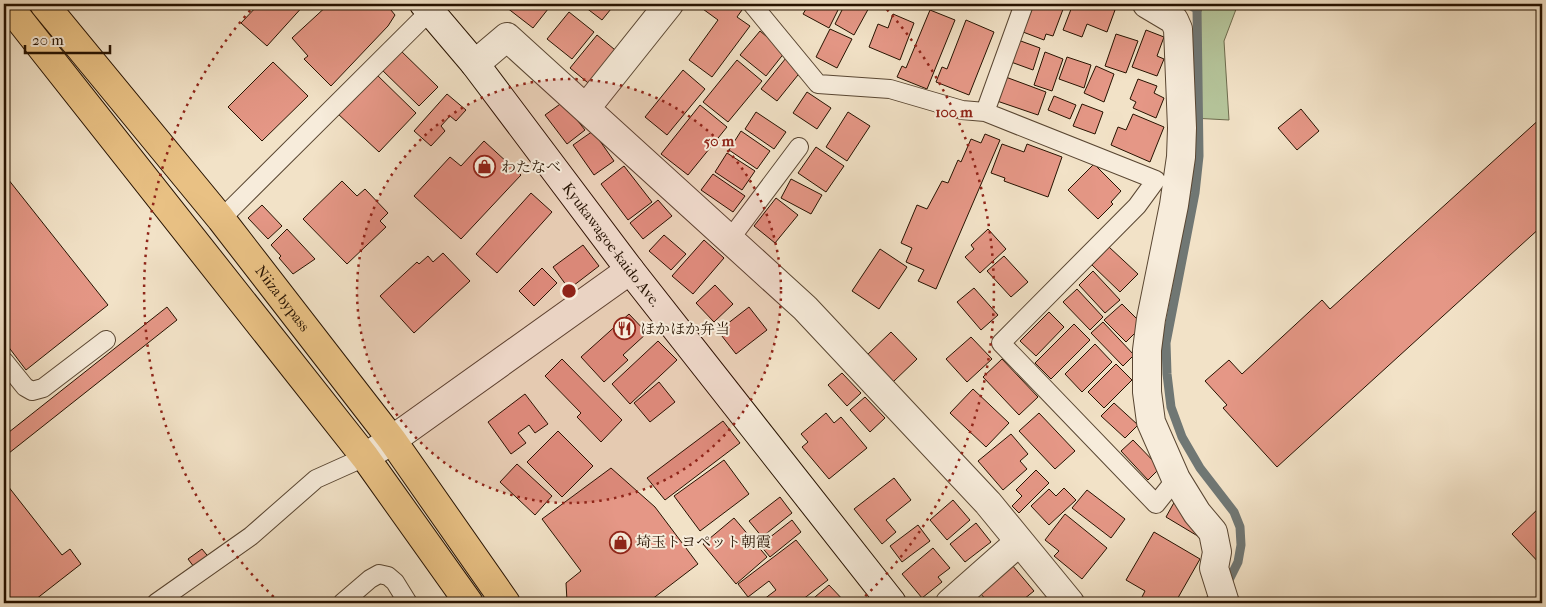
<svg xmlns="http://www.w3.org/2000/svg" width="1546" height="607" font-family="'IM FELL French Canon','Noto Serif JP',serif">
<rect width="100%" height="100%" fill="#f2e2c7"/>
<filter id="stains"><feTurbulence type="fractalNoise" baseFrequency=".004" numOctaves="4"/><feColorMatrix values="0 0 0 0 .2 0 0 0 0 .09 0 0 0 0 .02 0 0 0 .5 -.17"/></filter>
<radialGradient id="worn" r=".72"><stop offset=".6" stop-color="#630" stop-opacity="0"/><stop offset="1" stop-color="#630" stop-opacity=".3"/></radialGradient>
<path fill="#b5c49a" stroke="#6e6b4d" d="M1204,4H1238L1224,41L1229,120L1192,118L1187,35L1192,33Z"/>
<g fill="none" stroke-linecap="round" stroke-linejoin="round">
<path stroke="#707774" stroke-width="9" d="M1187,4L1197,9L1199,156L1195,193L1166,343L1167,374L1171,407L1182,437L1200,468L1234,512L1240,527L1241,545L1238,562L1230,578L1219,592L1206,603"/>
</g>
<path fill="#e59786" stroke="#261200" d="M259,4H305L267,46L241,23Z
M329,4H386L395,15L388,26L331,86L304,59L308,56L292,38Z
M502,4H552L533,28Z
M581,4H615L602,20Z
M696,4H734L742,10L737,17L750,26L712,77L689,60L718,20Z
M809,4H841L829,28L803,14Z
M845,4H871L854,35L835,24Z
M1034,4H1065L1053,36L1046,34L1044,40L1023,32Z
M1073,4H1098L1115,10L1107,32L1087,24L1082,37L1063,30Z
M930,10L955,20L927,89L897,77L902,66L906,68Z
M569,12L594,32L572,59L547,39Z
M893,14L914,23L900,60L869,47L878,24L888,28Z
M966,20L994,32L969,95L936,82L942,67L947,69Z
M830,29L852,39L837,68L816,57Z
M1146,30L1164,37L1157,56L1164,59L1157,76L1132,67Z
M760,31L785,52L766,76L740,55Z
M1116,34L1138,41L1126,73L1105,66Z
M597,35L620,54L593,87L570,68Z
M1018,40L1040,48L1033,70L1011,62Z
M399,49L438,87L419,106L380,68Z
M1045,52L1063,59L1052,91L1034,85Z
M1067,57L1091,65L1084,88L1059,79Z
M786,58L802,70L777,101L761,89Z
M737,60L762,81L728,122L703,102Z
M273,62L308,96L262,141L228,107Z
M1096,66L1114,74L1104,102L1084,93Z
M683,70L705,89L667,135L645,117Z
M375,73L416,113L379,152L337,113Z
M1003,76L1046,92L1038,115L994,100Z
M1138,79L1157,86L1154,93L1164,98L1156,118L1133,108L1136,102L1130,99Z
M807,92L831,108L817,129L793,113Z
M447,94L466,110L456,121L450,116L441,126L445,131L431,146L414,131Z
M1054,96L1076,105L1070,119L1048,110Z
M563,102L585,130L567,144L545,115Z
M1082,104L1103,112L1095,134L1073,126Z
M700,105L727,127L688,175L661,154Z
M1301,109L1319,131L1297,150L1278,128Z
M756,112L786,132L774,149L745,129Z
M848,112L870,126L847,161L826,147Z
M1133,114L1164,127L1150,162L1111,145L1118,127L1126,130Z
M1542,117V226L1277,467L1223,408L1227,405L1205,381L1229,360L1242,374L1322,300L1330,309Z
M593,131L614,161L594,175L573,145Z
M741,131L770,151L757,169L729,150Z
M985,134L1000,140L936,289L918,281L924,270L906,262L912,248L901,243L917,205L927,209L942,181L948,183L958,160L961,162L971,139L981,143Z
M484,141L521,175L461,239L414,196L450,157L461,166Z
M1002,144L1024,152L1027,144L1062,157L1048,197L1004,181L1005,178L991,173Z
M816,147L844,166L826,192L798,173Z
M727,153L755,171L742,190L715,172Z
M1094,164L1121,191L1111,202L1113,204L1098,219L1068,190Z
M624,166L652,202L628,220L601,184Z
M4,174L108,305L26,370L4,341Z
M713,174L745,196L733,212L701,190Z
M791,179L822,195L811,214L781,198Z
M342,181L357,196L365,189L388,213L380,221L386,227L347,264L303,219Z
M531,193L552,212L497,273L476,254Z
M776,198L798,215L775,243L754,226Z
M658,200L672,216L643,239L630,223Z
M262,205L282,226L268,239L248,218Z
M287,229L315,259L293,274L279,258L281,256L271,245Z
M988,229L1006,249L980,273L965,257L974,249L971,245Z
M664,235L686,254L671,270L649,251Z
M704,240L724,258L693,294L672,276Z
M583,245L599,266L569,289L553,267Z
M1109,247L1138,274L1120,292L1092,265Z
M880,249L907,267L879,309L852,291Z
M443,253L470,281L414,333L380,296L417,262L419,264L428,256L433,262Z
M1004,256L1028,282L1011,297L987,271Z
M542,268L557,283L534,306L519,291Z
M1093,271L1120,300L1105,313L1079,285Z
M715,285L733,304L714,322L696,303Z
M974,288L998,315L981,330L957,302Z
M1077,289L1103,317L1090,330L1063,302Z
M1122,304L1143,325L1126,342L1104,320Z
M167,307L177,320L4,457V436Z
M749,307L767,330L736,354L718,331Z
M1049,312L1064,327L1036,356L1020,341Z
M629,314L647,333L623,355L628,360L604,382L581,357Z
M1103,322L1134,355L1123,366L1091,333Z
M1074,324L1090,340L1051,379L1035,363Z
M891,332L917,359L893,382L867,355Z
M971,337L992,359L967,382L946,359Z
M658,341L677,360L630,404L612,384Z
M1095,344L1112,362L1082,392L1065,374Z
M562,359L622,420L601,442L577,417L581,413L545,376Z
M1002,359L1038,397L1019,415L983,377Z
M1116,364L1132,380L1104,408L1088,392Z
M842,373L861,393L847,406L828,385Z
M659,382L675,402L650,422L634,403Z
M973,389L1009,423L986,447L950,413Z
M525,394L548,424L535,433L529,425L518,433L526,443L511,454L488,422Z
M865,397L885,418L870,432L850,410Z
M1114,403L1138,425L1125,438L1101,416Z
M826,413L834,423L841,417L867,448L829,479L802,447L808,442L801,434Z
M1039,413L1075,451L1055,469L1019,431Z
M723,421L740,443L665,500L647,478Z
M558,431L593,466L562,497L527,462Z
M1011,434L1028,454L1020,461L1027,469L1003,490L978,461Z
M1133,440L1160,468L1148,480L1121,451Z
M724,460L749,494L700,531L674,496Z
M517,464L552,496L535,515L500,482Z
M611,468L655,507L698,564L647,603H566L567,601L566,583L581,571L542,519Z
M1036,470L1049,483L1019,513L1012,506L1022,496L1016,490Z
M894,478L911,500L886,520L896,532L882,544L854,509Z
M4,481L62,555L70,549L81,564L31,603H4Z
M1064,488L1076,500L1049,525L1031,506L1049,489L1056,496Z
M1087,490L1125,519L1111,538L1072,508Z
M780,497L792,513L762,537L749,521Z
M1176,499L1201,538L1166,517Z
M953,500L970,520L947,540L930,520Z
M1542,505V566L1512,534Z
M1065,514L1107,548L1082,579L1054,556L1059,551L1045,540Z
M734,518L767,557L736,584L703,544Z
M792,520L801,532L770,557L760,545Z
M976,523L991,542L965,562L950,544Z
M918,525L930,541L902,562L890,546Z
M1154,532L1200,559L1175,603L1165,599L1162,603H1153L1142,597L1145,591L1126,580Z
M796,540L828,580L798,603H759L776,590L769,581L748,597L738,584Z
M933,548L950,568L938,577L942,582L922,598L902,574Z
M202,549L211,560L197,571L188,559Z
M1012,565L1034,591L1019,603H989L979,592Z
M829,585L846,603H808Z"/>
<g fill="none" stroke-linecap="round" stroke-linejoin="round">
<defs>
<path id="lane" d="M752,4L818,84L890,89L962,110L985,112L1156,180L1137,206L1001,343L1156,504L1176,479
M985,112L1024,4
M221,219L430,11
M730,239L799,147
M4,361L25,387L32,391L43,388L106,340
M156,603L251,536L316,479L365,457
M342,603L370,579L379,574L388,576L395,582L408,603"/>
<path id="street" d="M1147,4L1174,20L1178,29L1182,128L1181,157L1174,205L1151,319L1147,350V392L1151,422L1176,479L1197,513L1213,532L1217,552L1214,568L1225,603
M475,64L507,37L805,308L988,503L1070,603
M586,108L669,4
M365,457L392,440L630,270
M950,603L1019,542"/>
<g id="secondary">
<path id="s1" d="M424,4L475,64L630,270L892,603"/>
</g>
<g id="highway">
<path d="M7,4L365,457L469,603"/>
<path id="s2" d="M44,4L221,219L392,440L506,603"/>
</g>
</defs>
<use href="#lane" stroke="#594632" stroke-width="20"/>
<use href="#street" stroke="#594632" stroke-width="30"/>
<use href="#secondary" stroke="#261200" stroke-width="30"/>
<use href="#highway" stroke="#261200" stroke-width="30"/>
<use href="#lane" stroke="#f7ecdb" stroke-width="18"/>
<use href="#street" stroke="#f7ecdb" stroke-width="28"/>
<use href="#secondary" stroke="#f7ecdb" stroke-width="28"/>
<use href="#highway" stroke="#e9c184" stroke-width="28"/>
</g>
<circle cx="569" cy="291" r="212" fill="#8f2418" fill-opacity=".12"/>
<g fill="none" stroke="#8f2418" stroke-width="2.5" stroke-dasharray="2.5 5">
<circle cx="569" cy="291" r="212"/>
<path d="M279 602A425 425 0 0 1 256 4M882 4A425 425 0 0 1 859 602"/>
</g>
<defs>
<symbol id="shop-ring" viewBox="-11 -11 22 22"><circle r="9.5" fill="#f7ecdb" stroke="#8f2418" stroke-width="1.5"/><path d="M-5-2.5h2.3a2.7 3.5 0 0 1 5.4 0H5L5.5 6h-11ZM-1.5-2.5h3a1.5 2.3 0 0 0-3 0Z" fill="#8f2418"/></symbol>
<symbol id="restaurant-ring" viewBox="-11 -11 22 22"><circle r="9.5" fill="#f7ecdb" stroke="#8f2418" stroke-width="1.5"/><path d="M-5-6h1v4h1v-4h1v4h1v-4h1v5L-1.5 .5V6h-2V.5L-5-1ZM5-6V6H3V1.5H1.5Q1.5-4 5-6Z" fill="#8f2418"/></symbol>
</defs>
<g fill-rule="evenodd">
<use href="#shop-ring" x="472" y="154" width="25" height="25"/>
<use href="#restaurant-ring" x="612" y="316" width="25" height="25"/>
<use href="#shop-ring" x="608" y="530" width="25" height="25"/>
</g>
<g text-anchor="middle" stroke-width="4" stroke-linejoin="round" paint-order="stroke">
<g font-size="15" fill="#261200" stroke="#f7ecdb" text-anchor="start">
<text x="501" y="172">わたなべ</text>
<text x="640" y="334">ほかほか弁当</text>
<text x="636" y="547">埼玉トヨペット朝霞</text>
</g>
<g font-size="15" fill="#261200" stroke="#f7ecdb">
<text dy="5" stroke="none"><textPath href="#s1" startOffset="305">Kyukawagoe-kaido Ave.</textPath></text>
<text dy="5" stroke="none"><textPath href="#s2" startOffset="379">Niiza bypass</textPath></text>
</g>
</g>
<circle cx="569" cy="291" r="8" fill="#8f2418" stroke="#f7ecdb" stroke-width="2.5"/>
<g font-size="15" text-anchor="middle" font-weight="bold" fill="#8f2418" stroke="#f7ecdb" stroke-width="4" stroke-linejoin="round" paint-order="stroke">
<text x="954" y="117">100 m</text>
<text x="719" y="146">50 m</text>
</g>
<rect width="1546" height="607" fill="none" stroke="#f2e2c7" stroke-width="20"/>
<rect x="5" y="5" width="1536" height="597" fill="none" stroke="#261200" stroke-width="2.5"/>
<rect x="10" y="10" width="1526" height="587" fill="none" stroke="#261200"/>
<path d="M25 45v8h85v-8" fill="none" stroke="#261200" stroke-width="2.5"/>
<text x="32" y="45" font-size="15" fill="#261200" stroke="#f7ecdb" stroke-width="4" paint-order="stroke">20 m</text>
<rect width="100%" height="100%" filter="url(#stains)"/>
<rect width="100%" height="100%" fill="url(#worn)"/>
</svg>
